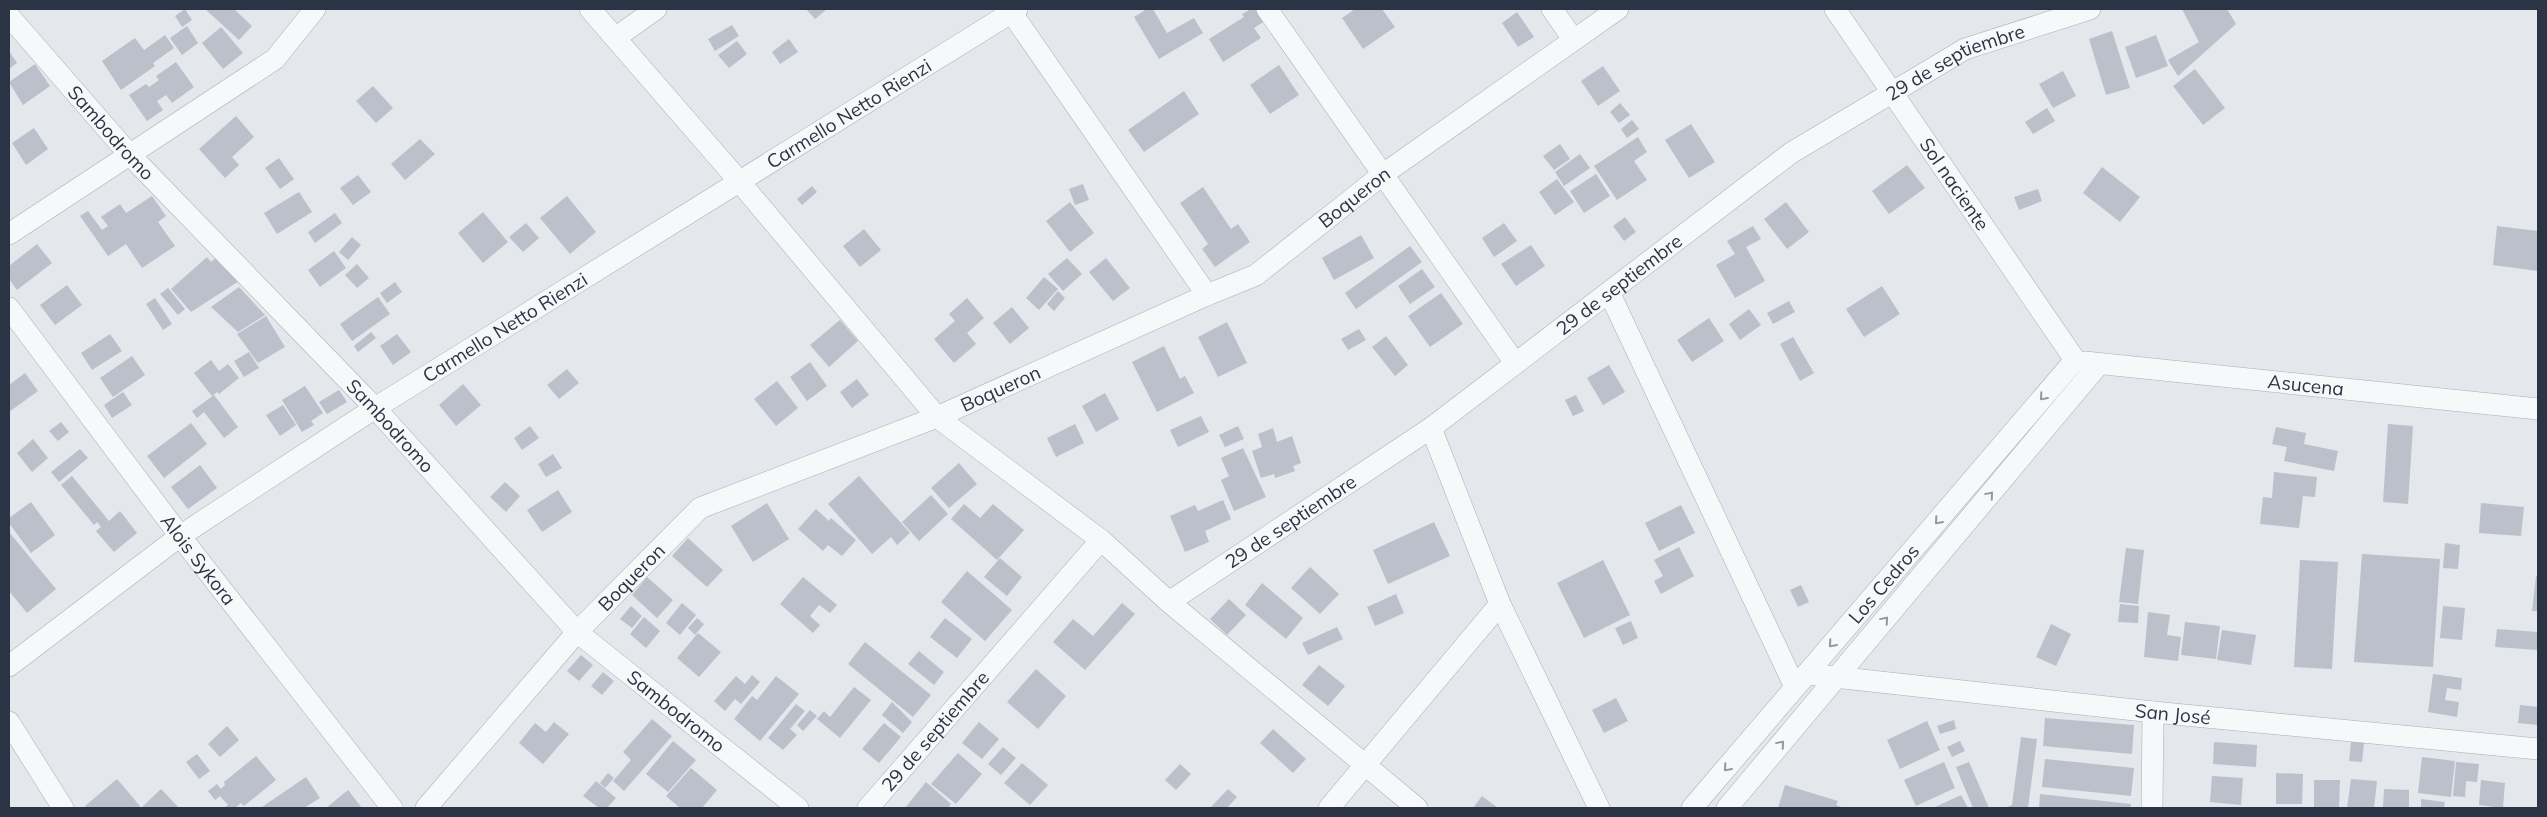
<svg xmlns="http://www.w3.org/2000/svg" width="2547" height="817" font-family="Mulish,sans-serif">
<rect width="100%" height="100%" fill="#e4e7ec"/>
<path fill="#bbc0ca" d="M185,9L192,20L182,27L175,16Z
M205,9H234L252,26L239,40Z
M806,9H824L826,10L815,19Z
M1147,9H1153L1167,33L1194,18L1203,33L1159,59L1134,17Z
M1251,9H1255L1263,22L1254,28L1261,38L1223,62L1209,39L1244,17L1242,14Z
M1355,9H1382L1395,27L1363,49L1342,18Z
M2182,9H2227L2236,24L2178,76L2168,60L2199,42Z
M1517,12L1534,37L1518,47L1502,23Z
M732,25L739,36L715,51L708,39Z
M187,26L198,43L182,55L170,38Z
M221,27L243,53L223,69L202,43Z
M2112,31L2130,88L2106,95L2089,39Z
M165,35L174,48L153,63L155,66L121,90L102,61L135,38L144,50Z
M2156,35L2168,66L2136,78L2125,47Z
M789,39L798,52L780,64L772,52Z
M737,41L747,54L729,68L718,55Z
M9,51L17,63L9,69Z
M176,62L194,87L172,103L166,95L157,101L163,110L147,121L129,95L146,84L149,87L159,80L156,76Z
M35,64L50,86L23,105L9,82Z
M1279,65L1299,95L1270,114L1250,85Z
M1603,66L1620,91L1598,106L1581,81Z
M2195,69L2225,108L2203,125L2173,86Z
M2063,71L2076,96L2053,108L2039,84Z
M373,86L393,108L376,123L356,101Z
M1184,91L1199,114L1144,152L1128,130Z
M1620,103L1630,115L1619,123L1610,112Z
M2047,108L2055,121L2033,134L2025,122Z
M236,116L254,137L232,157L239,165L225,178L199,149Z
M1632,120L1639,129L1627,138L1621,129Z
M1691,124L1715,162L1689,178L1665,140Z
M34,128L48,149L26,165L12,143Z
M1638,137L1647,152L1634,161L1647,180L1617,200L1594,166Z
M420,139L435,154L405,180L391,164Z
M1560,144L1570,159L1554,170L1543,156Z
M1580,154L1590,168L1564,186L1555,172Z
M279,158L294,179L280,189L265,168Z
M1907,165L1925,188L1889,214L1872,191Z
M2102,167L2140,197L2120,222L2083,193Z
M1596,174L1610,196L1584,213L1570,191Z
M358,175L371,192L353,205L340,188Z
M1557,179L1574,202L1555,215L1539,192Z
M1083,184L1089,200L1075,205L1069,189Z
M812,186L817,192L802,205L797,199Z
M1203,187L1231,229L1238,224L1250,242L1215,267L1202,249L1208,244L1180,203Z
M2038,189L2042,201L2019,210L2014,197Z
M299,192L312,212L277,234L264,213Z
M152,196L166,216L158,222L175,246L142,268L126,244L108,256L80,216L88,211L102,230L108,226L101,217L120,204L126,213Z
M567,196L596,232L570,254L540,218Z
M1070,202L1094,233L1070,252L1046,221Z
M1786,202L1809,232L1787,249L1764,219Z
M483,212L508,242L483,263L458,233Z
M335,213L342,223L315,243L308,232Z
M1625,217L1636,232L1624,241L1613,226Z
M526,223L539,238L523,252L509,237Z
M1504,223L1517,241L1494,257L1482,238Z
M1753,226L1761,239L1746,247L1765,281L1735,298L1716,265L1735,254L1727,241Z
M2497,226L2538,231V271L2493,265Z
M864,229L881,250L860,267L843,246Z
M1361,235L1374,258L1334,280L1322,258Z
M352,237L361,245L348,260L339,252Z
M37,244L52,263L17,290L9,279V266Z
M1531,245L1545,266L1516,286L1501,264Z
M1410,246L1422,262L1356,309L1345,293Z
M334,251L346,268L320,287L308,270Z
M218,256L239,281L191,312L171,289L207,257L211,262Z
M1067,258L1082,274L1063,291L1048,274Z
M1106,258L1130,288L1113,301L1089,272Z
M357,264L369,278L357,288L345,275Z
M1422,269L1435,287L1410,304L1398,286Z
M1044,277L1058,289L1039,310L1026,298Z
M395,282L402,292L387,303L380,293Z
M67,285L82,305L55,325L40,305Z
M1882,286L1900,314L1864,337L1846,309Z
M239,287L265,315L238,332L211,307Z
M168,288L185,309L178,315L160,294Z
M1058,291L1065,298L1054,311L1047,304Z
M1441,293L1463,324L1430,347L1408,316Z
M378,297L390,314L352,341L340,324Z
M155,298L172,324L163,330L146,304Z
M967,298L984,318L967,333L976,344L954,363L934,339L955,321L949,314Z
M1789,301L1795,312L1773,324L1767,313Z
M1012,307L1029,328L1010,344L993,323Z
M1749,309L1761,325L1740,340L1729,324Z
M266,316L285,347L258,363L237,334Z
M1709,318L1724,341L1692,362L1677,340Z
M840,320L858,341L829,367L810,345Z
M1227,322L1247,363L1218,377L1198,337Z
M1359,329L1366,340L1348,350L1341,339Z
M371,332L376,338L358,352L354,346Z
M110,334L122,351L92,370L81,353Z
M397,334L411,352L393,365L380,346Z
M1386,336L1408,365L1395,376L1372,347Z
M1793,337L1814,373L1800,381L1780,344Z
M1164,346L1180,379L1185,376L1194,393L1157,412L1132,362Z
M249,352L259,368L244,377L234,361Z
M132,356L145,375L113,397L100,378Z
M211,360L219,371L228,364L239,378L219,394L217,392L212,396L194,373Z
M810,362L827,386L807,401L790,377Z
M1609,365L1625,392L1603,405L1587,378Z
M567,369L579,383L559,399L547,385Z
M25,373L38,391L9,412V385Z
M857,379L869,395L852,408L840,392Z
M777,381L798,408L776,426L754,399Z
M463,384L481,405L456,426L439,405Z
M305,386L323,413L311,421L314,425L302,432L282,400Z
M339,390L347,402L327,414L319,402Z
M123,392L132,405L112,418L104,405Z
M1105,393L1119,419L1096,432L1082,406Z
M214,395L238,427L224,438L204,412L197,418L192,411Z
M1576,395L1584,411L1573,416L1565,400Z
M283,405L296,425L280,436L266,415Z
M1201,416L1209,432L1178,447L1170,430Z
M61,422L69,432L58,441L49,431Z
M191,423L207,444L164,478L147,456Z
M1075,424L1084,443L1056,457L1047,438Z
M2388,424L2413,426L2408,504L2383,502Z
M530,426L539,438L522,450L514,438Z
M1238,426L1244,439L1225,447L1219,435Z
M2276,427L2306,433L2304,444L2338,451L2334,471L2284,461L2287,447L2272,444Z
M1273,428L1277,442L1292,436L1301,463L1293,466L1295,471L1275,478L1274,474L1261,478L1252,451L1262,447L1258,434Z
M33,439L48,458L32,472L17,453Z
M1243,448L1266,497L1234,511L1221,480L1229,476L1221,458Z
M80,449L88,458L59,482L51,472Z
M553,454L562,468L546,477L538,464Z
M959,463L977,484L949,508L931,488Z
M200,465L217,488L188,509L171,487Z
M2274,472L2317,477L2315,497L2303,496L2299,528L2260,524L2263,497L2272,498Z
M72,476L109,521L120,511L137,533L114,552L96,531L101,527L97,522L94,525L61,485Z
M859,476L910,533L897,545L891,537L872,554L828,504Z
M505,482L520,496L506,512L490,497Z
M558,490L572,512L542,532L527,510Z
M931,495L948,514L919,541L902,522Z
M1223,500L1231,519L1205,531L1209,542L1185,552L1170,516L1195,505L1198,511Z
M31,502L55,535L31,553L9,523V518Z
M767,503L789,539L753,562L731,526Z
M2481,503L2524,507L2521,536L2479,533Z
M964,504L980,518L993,504L1024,530L997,560L951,519Z
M1681,505L1695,533L1659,551L1645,523Z
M816,509L829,521L831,518L856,540L842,556L828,545L823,551L798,529Z
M1434,522L1450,556L1388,584L1373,550Z
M9,532L56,589L27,613L9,591Z
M688,538L723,570L707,587L672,556Z
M2445,543L2460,545L2458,569L2443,568Z
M1679,547L1694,576L1661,594L1654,581L1663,576L1654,560Z
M2126,548L2144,550L2138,604L2119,602Z
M2362,554L2440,559L2433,667L2354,662Z
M1000,558L1022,577L1007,596L984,577Z
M1603,560L1630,615L1584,638L1557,583Z
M2300,560L2338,562L2332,669L2294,667Z
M1310,567L1339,594L1320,614L1291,588Z
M967,571L1012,610L985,641L941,602Z
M2536,576H2538V611H2532Z
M647,577L673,600L657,618L632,595Z
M803,577L837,605L830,613L819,605L810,616L820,625L813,633L780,604Z
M1262,583L1303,618L1286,639L1245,605Z
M1801,585L1809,602L1798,607L1790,590Z
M1396,594L1404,613L1375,626L1367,607Z
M1229,599L1246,615L1227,635L1210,619Z
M682,603L696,615L680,635L666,623Z
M1122,603L1135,614L1085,670L1053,642L1073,619L1093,636Z
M2120,604L2139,606L2138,623L2118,622Z
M631,606L642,616L632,628L620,619Z
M2443,606L2465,608L2462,640L2440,638Z
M2148,612L2170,615L2167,635L2181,637L2178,661L2144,657Z
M644,617L660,631L646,648L630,634Z
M697,618L704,624L695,635L688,628Z
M945,618L972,639L957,658L930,637Z
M1631,621L1638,638L1623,645L1615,628Z
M2185,622L2220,626L2216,659L2181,655Z
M2051,624L2071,634L2056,666L2036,657Z
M1337,627L1343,639L1308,655L1302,643Z
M2497,629L2538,632V650L2495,647Z
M2222,630L2256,635L2251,665L2217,660Z
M698,633L721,652L699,677L677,658Z
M865,642L931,695L913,717L848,664Z
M919,651L944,672L934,685L908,664Z
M581,655L593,665L579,681L567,671Z
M1319,665L1345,686L1328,706L1302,685Z
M1036,669L1066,696L1038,729L1007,702Z
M603,672L614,681L602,695L591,686Z
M2433,674L2462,678L2461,690L2447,688L2445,700L2459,702L2457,717L2428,712Z
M752,675L760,682L741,704L735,699L725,711L714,701L736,676L745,684Z
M776,676L799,694L760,741L734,719L752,696L757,700Z
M854,687L871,700L840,738L817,719L824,711L830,717Z
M1616,698L1628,721L1604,733L1592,710Z
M892,702L912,722L903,733L882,715Z
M796,704L805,711L790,729L797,735L783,750L768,738Z
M2520,705L2538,707V725L2518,723Z
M810,710L817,716L803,731L797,725Z
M2045,718L2134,725L2132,754L2043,746Z
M652,719L672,736L624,791L613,781L631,760L623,752Z
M1954,720L1956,729L1940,734L1937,726Z
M1927,721L1940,750L1900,769L1887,740Z
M554,722L569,734L543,764L519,743L535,723L546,732Z
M979,722L999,739L982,759L962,743Z
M884,723L901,737L879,763L862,749Z
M227,726L239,740L220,757L208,744Z
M1273,729L1306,759L1293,773L1260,743Z
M2021,737L2037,739L2028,808H2004L2012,805Z
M673,741L696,760L668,792L646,774Z
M1960,741L1965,751L1952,757L1947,747Z
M2214,742L2257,745L2256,767L2213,764Z
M2351,742L2364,743L2362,762L2349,761Z
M1003,747L1016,758L1001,775L988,764Z
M958,753L982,774L956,804L931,784Z
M197,754L210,771L199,779L186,762Z
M256,756L276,780L244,806L241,803L235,808H224L228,805L220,796L215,800L208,791L217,784L221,789L225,785L224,782Z
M2422,757L2455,761L2451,797L2418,793Z
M2045,759L2134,768L2131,796L2042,787Z
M1944,762L1955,788L1916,806L1904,780Z
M1969,762L1989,808H1973L1956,767Z
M2456,762L2479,764L2477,782L2466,781L2465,797L2453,796Z
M1022,763L1048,785L1030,805L1004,783Z
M1180,764L1191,774L1176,790L1165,780Z
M691,768L717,790L702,808H680L666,796Z
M608,773L614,778L605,788L600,783Z
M2276,773L2303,774L2302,804H2276Z
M2212,776L2243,778L2241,805L2210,802Z
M306,777L320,798L304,808H263L262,807Z
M117,779L140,806L138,808H87L85,806Z
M2351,779L2377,781L2374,808H2347Z
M2314,780H2340L2339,807H2314Z
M2481,780L2505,783L2503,808L2479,805Z
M596,781L616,798L607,808H599L583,796Z
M926,782L951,804L948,808H905Z
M1785,785L1838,801L1836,805L1844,808H1778Z
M161,789L179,808H141Z
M1228,789L1237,797L1227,808H1210Z
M2384,789L2409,790V808H2383Z
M348,790L362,808H326Z
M2040,794L2131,804L2130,808H2039Z
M1961,795L1968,808H1933Z
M1482,796L1498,808H1473Z
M2421,799L2445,802L2444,808H2421Z"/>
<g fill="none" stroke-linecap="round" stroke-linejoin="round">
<defs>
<g id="minor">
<path d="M590,9L739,181L937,417L1101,540L1169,602L1417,808"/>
<path d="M1009,9L1207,295"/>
<path d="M1267,9L1515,363"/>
<path d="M1552,9L1573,39"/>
<path id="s1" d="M1835,9L2075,360"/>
<path id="s2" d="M9,16L129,154L375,408L577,632L798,808"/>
<path d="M615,38L656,9"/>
<path d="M9,234L275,59L315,9"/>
<path d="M1609,292L1795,687"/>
<path id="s3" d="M9,308L180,536L392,808"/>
<path id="s4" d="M2085,362L2538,409"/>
<path d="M1431,428L1500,604L1599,808"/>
<path id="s5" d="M1169,602L1431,428L1791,153L1965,49L2090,9"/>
<path id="s6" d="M9,666L180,536L375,408L1017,9"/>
<path id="s7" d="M1807,674L2153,712L2538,749"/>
<path d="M9,722L63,808"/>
<path id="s8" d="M426,808L577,632L700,508L937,417L1207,295L1256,275L1382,175L1618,9"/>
<path id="s9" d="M868,808L1101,540"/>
<path d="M1329,808L1500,604"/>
<path id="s10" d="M1692,808L2075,360"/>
<path d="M1727,808L2099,364"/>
<path d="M2152,808L2153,712"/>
</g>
</defs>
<use href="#minor" stroke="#a9aeb7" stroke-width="22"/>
<use href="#minor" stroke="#f7f8fa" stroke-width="21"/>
</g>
<defs><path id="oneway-chevron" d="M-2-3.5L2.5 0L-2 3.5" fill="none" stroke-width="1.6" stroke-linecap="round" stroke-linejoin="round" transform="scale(1.25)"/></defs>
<g stroke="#9196a0">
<use href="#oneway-chevron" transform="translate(2043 397) rotate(131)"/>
<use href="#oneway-chevron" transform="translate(1990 495) rotate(-50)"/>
<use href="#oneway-chevron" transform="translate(1938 521) rotate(131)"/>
<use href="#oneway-chevron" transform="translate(1885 620) rotate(-50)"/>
<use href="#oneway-chevron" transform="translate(1832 644) rotate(131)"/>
<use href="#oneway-chevron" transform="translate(1781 744) rotate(-50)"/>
<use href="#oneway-chevron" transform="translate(1727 768) rotate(131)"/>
</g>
<g text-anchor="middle" stroke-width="5" stroke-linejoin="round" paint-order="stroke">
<g font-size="19" fill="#2b3445" stroke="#f4f6f9">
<text dy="7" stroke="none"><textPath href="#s5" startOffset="956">29 de septiembre</textPath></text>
<text dy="7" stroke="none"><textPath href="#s6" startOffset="1006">Carmello Netto Rienzi</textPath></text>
<text dy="7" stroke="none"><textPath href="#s2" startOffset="155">Sambodromo</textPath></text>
<text dy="7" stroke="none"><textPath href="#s1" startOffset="212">Sol naciente</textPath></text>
<text dy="7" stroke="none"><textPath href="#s8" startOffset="1135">Boqueron</textPath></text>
<text dy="7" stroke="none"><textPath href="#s5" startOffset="551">29 de septiembre</textPath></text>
<text dy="7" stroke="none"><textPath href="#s6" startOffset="601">Carmello Netto Rienzi</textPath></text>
<text dy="7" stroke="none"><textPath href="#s4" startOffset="222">Asucena</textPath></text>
<text dy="7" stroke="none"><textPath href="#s8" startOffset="730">Boqueron</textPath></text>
<text dy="7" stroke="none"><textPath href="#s2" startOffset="560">Sambodromo</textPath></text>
<text dy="7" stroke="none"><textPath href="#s5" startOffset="146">29 de septiembre</textPath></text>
<text dy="7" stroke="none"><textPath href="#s3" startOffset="315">Alois Sykora</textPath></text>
<text dy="7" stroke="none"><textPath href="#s8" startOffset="309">Boqueron</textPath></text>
<text dy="7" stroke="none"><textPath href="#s10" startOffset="295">Los Cedros</textPath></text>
<text dy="7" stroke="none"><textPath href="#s2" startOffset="965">Sambodromo</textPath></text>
<text dy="7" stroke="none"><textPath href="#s7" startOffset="368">San José</textPath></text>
<text dy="7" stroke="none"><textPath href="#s9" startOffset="102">29 de septiembre</textPath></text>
</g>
</g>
<rect width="2547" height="817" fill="none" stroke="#2b3445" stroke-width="20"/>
</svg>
